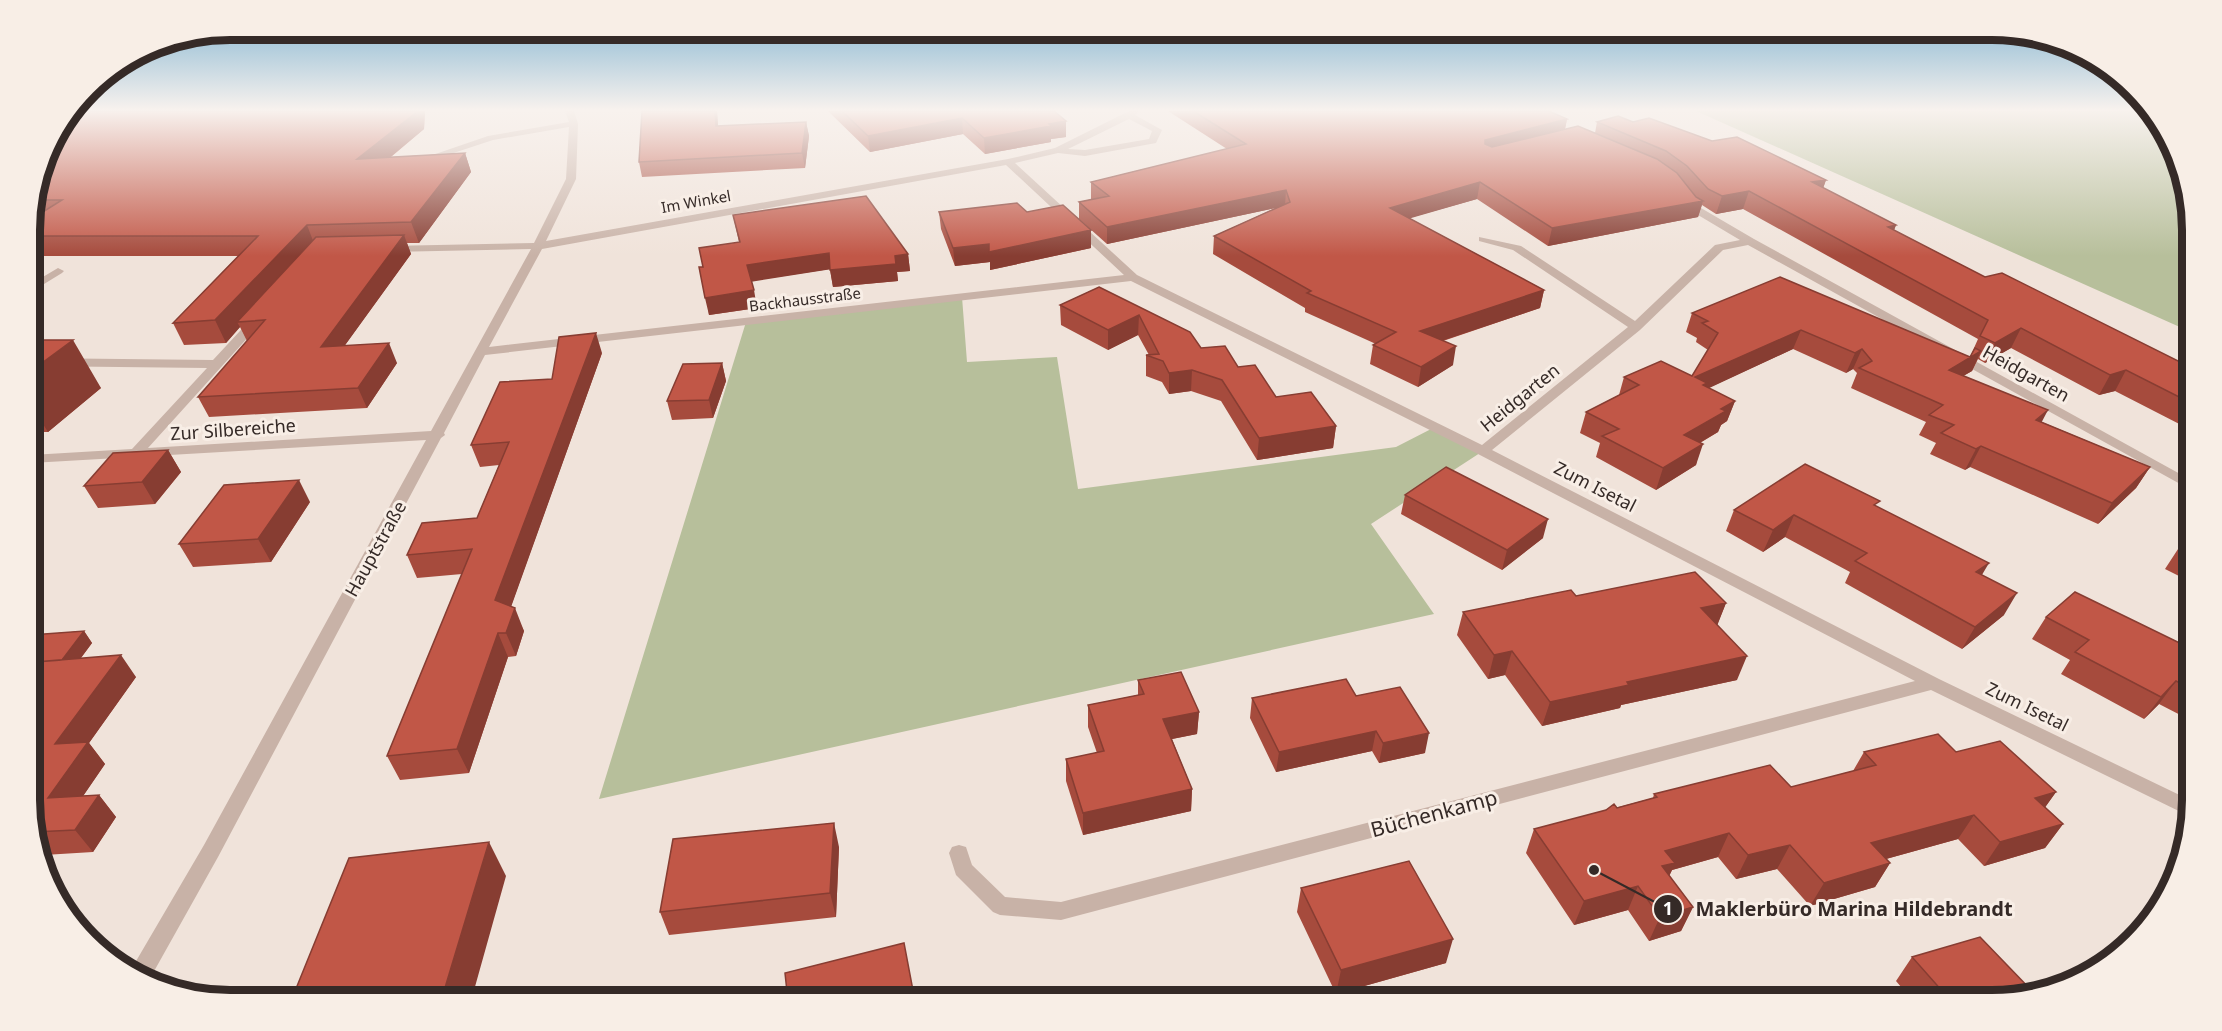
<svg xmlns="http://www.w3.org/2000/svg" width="2222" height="1031" font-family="'Noto Sans',sans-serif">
<rect width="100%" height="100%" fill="#f0e3da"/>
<path fill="#b7bf9b" d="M1696,111H2152L2190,205L2191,332Z
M962,297L967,362L1057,357L1078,489L1396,447L1435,427L1483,451L1371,524L1434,614L599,799L746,322Z"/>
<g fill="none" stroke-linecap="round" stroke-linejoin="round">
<path fill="#c8b2a7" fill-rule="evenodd" d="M565,111H574L578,124L576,179L546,241L1008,159L1055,148L1129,111H1139L1135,115L1162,130L1156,143L1085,156L1058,153L1015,163L1137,275L1482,445L1628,327L1513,250L1479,241V237L1521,246L1635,321L1715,245L1740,240L1693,212L1682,197L1691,195L1701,208L1754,239L2191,480V490L1748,245L1723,250L1640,330L1492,450L1939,679L2192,801L2189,816L1931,690L1061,920L1000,915L993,912L956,875L949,853L952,847L959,845L966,847L972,865L1005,897L1061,902L1915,681L1478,454L1131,281L485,355L444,433L445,435L441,438L218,857L148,982L132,968L204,845L426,440L31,463V455L132,449L207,368L31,366V358L213,360L252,318H260V324L148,448L431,431L531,249L389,252L384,249L389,246L534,243L566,179L569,127L493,140L423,163L418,160L488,136L569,122ZM1129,119L1152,131L1149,139L1085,150L1068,149ZM1006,165L1124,275L489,347L542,249Z
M58,268L64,271L62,273L31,292V284Z"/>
</g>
<path fill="#a64b3d" d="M74,111H425L424,129L391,157L465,153L471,172L419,243H407L411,254L345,345L397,363L367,408L209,417L198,397L247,341L240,327L226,343L184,345L173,323L238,256H31L30,217L51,142Z
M642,111H717L718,126L806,122L809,136L805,168L642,177L639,162Z
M828,111H1054L1066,121V137L1051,139V142L985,154L963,134L870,152Z
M1168,111H1549L1567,119L1565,129L1595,133L1597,122H1633L1712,141L1826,180L1823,188L1896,225L1894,230L1985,277L2184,364L2191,362V430L2115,391L2099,395L2011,348L1985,363L1978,359L1972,371L1963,376L2042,422L2150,467L2136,488L2098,524L1970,467L1965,470L1930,454L1936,443L1919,435L1926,422L1851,388L1857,373L1853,369L1846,373L1793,349L1708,388L1735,401L1727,421L1721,425L1718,432L1700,443L1696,465L1656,490L1596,457L1600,443L1580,433L1586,412L1619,395L1624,377L1692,376L1708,350L1696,342L1697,338L1686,332L1692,313L1970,357L1978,339L1743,209L1716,214L1702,205L1698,217L1548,246L1477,199L1409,218L1544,290L1540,308L1443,341L1453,365L1418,387L1370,364L1373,345L1376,344L1305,312V308L1213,254L1214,236L1275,208L1107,244L1079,219V202L1092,199H1091V182L1227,149Z
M939,212H1027L1091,230V248L990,270V262L955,266L941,229Z
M733,215L908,254L910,271L897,272L898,281L833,287L830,269L751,281L757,308L709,315L703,267L739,242Z
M1099,287L1201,348L1238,367L1276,397L1336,426L1333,448L1257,460L1221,401L1191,391L1169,394L1162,382L1146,376V355H1149L1138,335L1108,350L1061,325L1060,305Z
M31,340L101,388L48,432H31Z
M602,353L511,606L524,631L516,656L508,657L469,773L400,780L387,756L462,574L417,578L407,555L477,518L499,465L480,467L471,445L552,379Z
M722,363L726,381L713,418L672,420L667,401Z
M168,450L181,472L155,504L98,508L84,486Z
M1405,495L1543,538L1502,570L1401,514Z
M310,502L271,562L193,567L179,544Z
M1877,507L1982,575L2004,615L1962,649L1845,583L1850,572L1785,537L1763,552L1726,531L1734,510Z
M2191,537V582L2165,569L2180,546Z
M1576,596L1726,603L1717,625L1737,680L1621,705L1620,708L1542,726L1505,675L1488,679L1457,635L1463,612Z
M2046,617L2192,649V721L2159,704L2144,719L2061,674L2070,660L2032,639Z
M84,631L92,643L81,658L136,677L89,743L105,764L83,796L99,795L116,817L93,852L44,855L32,827L31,635Z
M1138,680L1199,712L1197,734L1172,739L1192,789L1191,811L1083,835L1066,781V759L1097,753L1088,727V705L1138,695Z
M1356,696L1425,753L1379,763L1372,751L1276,772L1250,718L1252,698Z
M1864,752H1956L2056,792L2045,807L2063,824L2045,848L1984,866L1958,839L1886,859L1890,863L1875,887L1810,906L1777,869L1736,879L1718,857L1672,870L1669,876L1693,907L1681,931L1649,941L1628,910L1574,925L1526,853L1534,829L1653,798L1654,794L1791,787L1853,771Z
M839,847L836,917L669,935L660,912Z
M1301,888L1446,963L1336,994L1297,912Z
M1912,957L2004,1001H1913L1896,981Z"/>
<path fill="#873d32" d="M418,111H425L424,129L365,178L357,159Z
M715,111H717L719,141L716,126Z
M962,118L963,134L870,152L868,136Z
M1567,119L1564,134L1482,156L1485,140Z
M1066,121V137L1051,139V142L985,154L984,138Z
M806,122L809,136L805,168L802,153Z
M465,153L471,172L419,243L411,222Z
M1826,180L1820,197L1812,182Z
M1480,182L1477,199L1387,225L1390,208Z
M1286,190L1285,206L1107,244V227Z
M1749,191L1743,209L1716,214L1722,196Z
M1703,201L1698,217L1548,246L1552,228Z
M307,225L315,246L237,322L240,327L226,343L215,320Z
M1896,225L1889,243L1888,227Z
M1091,230V248L990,270V262L955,266L953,248Z
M404,235L411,254L330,366L321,347Z
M829,253L832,269L750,282L747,265Z
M908,254L910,271L897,272L898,281L833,287L830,270L895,256Z
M754,290L757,308L709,315L705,298Z
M1544,290L1540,308L1417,349L1420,331Z
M1139,315L1138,335L1108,350V330Z
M2021,328L2011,348L1985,363L1995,343Z
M1801,330L1793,349L1705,390L1695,377Z
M596,333L602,353L505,624L495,600Z
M73,340L101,388L48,432L31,405V371Z
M389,343L397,363L367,408L358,388Z
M1456,346L1453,365L1418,387L1421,367Z
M1862,349L1853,369L1846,373L1855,353Z
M1981,351L1972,371L1939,390L1949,370Z
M722,363L726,381L713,418L709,400Z
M1192,370L1191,391L1169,394V373Z
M2126,370L2115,391L2099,395L2110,375Z
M1735,401L1727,421L1721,425L1718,432L1677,456L1684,435L1721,409Z
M2048,410L2037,431L2036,420Z
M1336,426L1333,448L1257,460L1259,438Z
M1703,444L1696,465L1656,490L1663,468Z
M1981,446L1970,467L1965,470L1976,449Z
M168,450L181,472L155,504L142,482Z
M2150,467L2136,488L2098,524L2112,503Z
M299,480L310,502L271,562L258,539Z
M1794,515L1785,537L1763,552L1773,530Z
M1548,519L1543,538L1502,570L1507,550Z
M1989,563L1976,585V572Z
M2017,593L2004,615L1962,649L1975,627Z
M1726,603L1717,626L1701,608Z
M515,608L524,631L516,656L506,633Z
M84,631L92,643L62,683L53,670Z
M498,633L508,657L469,773L457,749Z
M1512,651L1505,675L1488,679L1494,655Z
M121,655L136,677L89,743L105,764L66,821L48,798L55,744Z
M1747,656L1737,680L1621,705L1620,708L1542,726L1550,702L1627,682Z
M2176,681L2159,704L2144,719L2161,697Z
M1199,712L1197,734L1162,741L1163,719Z
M1376,731L1372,751L1276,772L1279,752Z
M1429,733L1425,753L1379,763L1383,743Z
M1192,789L1191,811L1083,835V813Z
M2056,792L2039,816L2035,798Z
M99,795L116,817L93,852L75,830Z
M1974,815L1958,839L1857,867L1871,843Z
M834,823L839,847L836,917L830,893Z
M2063,824L2045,848L1984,866L2000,842Z
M1729,833L1718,857L1672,870L1664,887L1651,890L1665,851Z
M489,842L506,876L471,1001H441Z
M1790,845L1777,869L1736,879L1748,855Z
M1890,863L1875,887L1810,906L1824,883Z
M1638,886L1628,910L1574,925L1584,901Z
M1693,907L1681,931L1649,941L1660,917Z
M1453,939L1446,963L1336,994L1341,970Z"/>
<path fill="#c15747" stroke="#873d32" stroke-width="1.5" d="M74,111H418L357,159L465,153L411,222L307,225L215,320L173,323L258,236H30V220L62,200H35L51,142Z
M642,111H715L716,126L806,122L802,153L639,162Z
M842,111H1054L1066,121L1049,124L1051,126L984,138L962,118L868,136Z
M1193,111H1549L1567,119L1485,140V144L1492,147L1578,126L1657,159L1677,173L1696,197L1703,201L1552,228L1480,182L1390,208L1544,290L1420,331L1456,346L1421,367L1373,345L1396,332L1307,293L1311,291L1214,236L1290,202L1286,190L1107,227L1079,202L1109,196L1091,182L1246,144Z
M1618,116L1633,122L1649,118L1712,141L1737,137L1826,180L1812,182L1896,225L1888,227L1985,277L2002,273L2184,364L2191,362V403L2126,370L2110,375L2021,328L1995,343L1980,336L1988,320L1749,191L1722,196L1708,189L1687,166L1666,151L1597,122Z
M866,196L908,254L895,256L896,264L830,270L829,253L747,265L754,290L705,298L699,267H703L699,248L740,242L733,215Z
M1017,203L1027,212L1063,205L1091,230L989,252V244L953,248L939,212Z
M404,235L321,347L389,343L358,388L198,397L265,320L237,322L316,237Z
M1780,277L1970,357L1975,348L1981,351L1949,370L2048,410L2036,420L2150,467L2112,503L1981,446L1976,449L1941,433L1954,425L1929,415L1943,405L1859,368L1872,361L1862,349L1855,353L1801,330L1695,377L1707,383L1703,385L1735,401L1721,409L1726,411L1684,435L1703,444L1663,468L1602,436L1619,429L1586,412L1639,385L1624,377L1661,361L1692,376L1718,333L1702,323L1708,321L1692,313Z
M1099,287L1190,332L1201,348L1225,346L1238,367L1255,365L1276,397L1311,392L1336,426L1259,438L1222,380L1192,370L1169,373L1163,361L1146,355L1159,354L1139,315L1108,330L1060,305Z
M596,333L495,600L515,608L506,633H498L457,749L387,756L472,549L407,555L422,523L477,518L509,442L471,445L500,382L552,379L559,337Z
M31,340H73L31,371Z
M722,363L709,400L667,401L683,364Z
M168,450L142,482L84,486L113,453Z
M1805,464L1880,501L1874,505L1989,563L1976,572L2017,593L1975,627L1855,561L1867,553L1794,515L1773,530L1734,510Z
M1446,467L1548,519L1507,550L1405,495Z
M299,480L258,539L179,544L224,485Z
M2191,537V551L2180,546Z
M1695,572L1726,603L1701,608L1747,656L1627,682L1629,685L1550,702L1512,651L1494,655L1463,612L1571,590L1576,596Z
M2075,592L2192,649V689L2176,681L2161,697L2075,652L2089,640L2046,617Z
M84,631L62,660L35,662L31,666V635Z
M121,655L55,744L88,742L48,798L99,795L75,830L34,832L32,827V716L35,712H32L31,666L35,662Z
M1181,672L1199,712L1163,719L1192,789L1083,813L1066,759L1104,751L1088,705L1144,694L1138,680Z
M1346,679L1356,696L1400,687L1429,733L1383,743L1376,731L1279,752L1252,698Z
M1938,734L1956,752L2000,741L2056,792L2035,798L2063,824L2000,842L1974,815L1871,843L1890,863L1824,883L1790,845L1748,855L1729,833L1665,851L1675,863L1662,866L1693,907L1660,917L1638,886L1584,901L1534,829L1606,810L1614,804L1617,808L1657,797L1654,794L1770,765L1791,787L1876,765L1864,752Z
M834,823L830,893L660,912L673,839Z
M489,842L441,1001H291L349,858Z
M1409,861L1453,939L1341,970L1301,888Z
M1980,937L2032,991L2004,1001H1951L1912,957Z
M904,943L915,1001H788L785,973Z"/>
<linearGradient id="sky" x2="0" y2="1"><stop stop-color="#7cb1cf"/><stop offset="0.43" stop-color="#f8f2ee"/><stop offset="1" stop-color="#f8f2ee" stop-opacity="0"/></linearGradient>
<rect width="2222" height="256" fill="url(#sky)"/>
<g text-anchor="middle" stroke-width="6" stroke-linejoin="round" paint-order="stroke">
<g font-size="15" fill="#352a27" stroke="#f8eee6">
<text transform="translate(696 202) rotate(-10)" y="5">Im Winkel</text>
<text transform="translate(805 300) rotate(-7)" y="5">Backhausstraße</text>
</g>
<g font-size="18" fill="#352a27" stroke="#f8eee6">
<text transform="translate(2026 374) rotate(29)" y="6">Heidgarten</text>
<text transform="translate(1520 398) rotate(-39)" y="6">Heidgarten</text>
<text transform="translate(233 430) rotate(-4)" y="6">Zur Silbereiche</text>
<text transform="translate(1595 487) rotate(27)" y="6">Zum Isetal</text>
<text transform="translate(376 549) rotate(-61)" y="6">Hauptstraße</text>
<text transform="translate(2027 707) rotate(26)" y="6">Zum Isetal</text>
</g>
<g font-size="21" fill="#352a27" stroke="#f8eee6">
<text transform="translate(1434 814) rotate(-15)" y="7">Büchenkamp</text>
</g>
</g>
<path d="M0 0H2222V1031H0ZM230 40H1992A190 190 0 0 1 2182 230V800A190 190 0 0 1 1992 990H230A190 190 0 0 1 40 800V230A190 190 0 0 1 230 40Z" fill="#f8eee6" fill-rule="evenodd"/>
<path fill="none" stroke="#352a27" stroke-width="8" d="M230 40H1992A190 190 0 0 1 2182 230V800A190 190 0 0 1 1992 990H230A190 190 0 0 1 40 800V230A190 190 0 0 1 230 40Z"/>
<path fill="none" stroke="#352a27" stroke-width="2" d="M1594 870L1668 909"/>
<g fill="#352a27" stroke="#f8eee6" stroke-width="2">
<circle cx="1594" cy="870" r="6"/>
<circle cx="1668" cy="909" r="15"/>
</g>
<g font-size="18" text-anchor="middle" font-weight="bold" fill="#fff">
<text x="1668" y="915">1</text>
</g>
<g font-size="20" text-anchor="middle" font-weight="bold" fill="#352a27" stroke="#f8eee6" stroke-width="6" stroke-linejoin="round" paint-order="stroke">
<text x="1854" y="916">Maklerbüro Marina Hildebrandt</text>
</g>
</svg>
